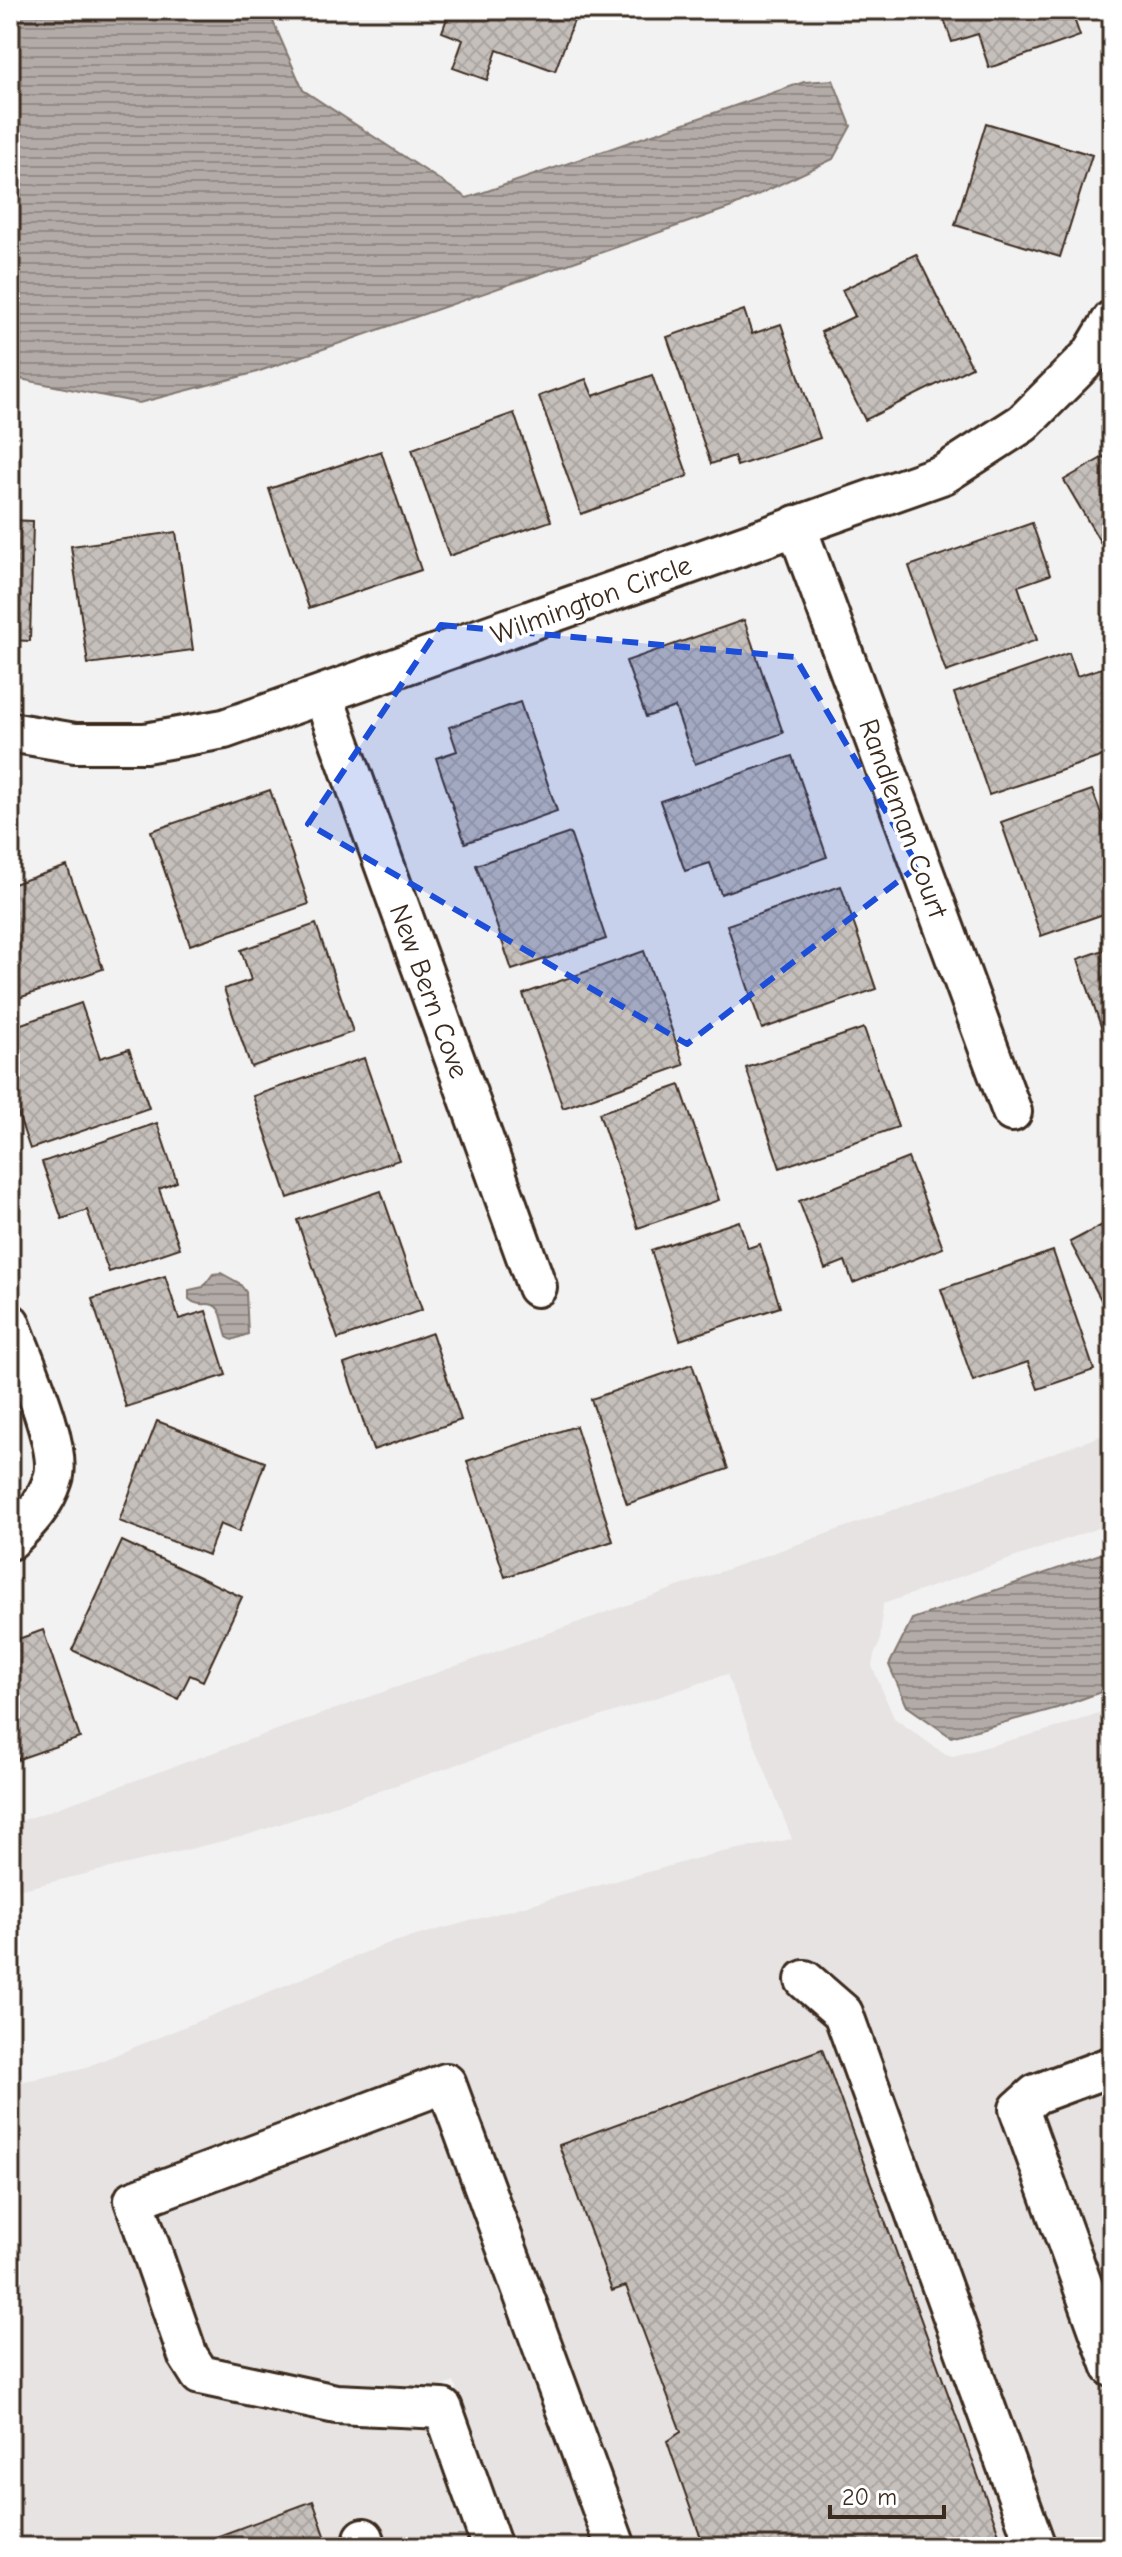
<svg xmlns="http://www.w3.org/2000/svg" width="1122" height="2557" font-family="'Comic Neue',sans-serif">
<defs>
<pattern id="water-rules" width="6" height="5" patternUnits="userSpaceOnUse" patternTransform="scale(2)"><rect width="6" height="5" fill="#b2aba7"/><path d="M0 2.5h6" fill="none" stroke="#928b87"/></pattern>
<pattern id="building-cross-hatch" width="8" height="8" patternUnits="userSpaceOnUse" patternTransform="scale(2)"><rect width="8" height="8" fill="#c6c0bd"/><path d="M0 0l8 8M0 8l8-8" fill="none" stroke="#aba5a2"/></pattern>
</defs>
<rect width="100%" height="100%" fill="#f3f2f2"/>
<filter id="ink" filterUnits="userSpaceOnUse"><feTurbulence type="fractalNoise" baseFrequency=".0125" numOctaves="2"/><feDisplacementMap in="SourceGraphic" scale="16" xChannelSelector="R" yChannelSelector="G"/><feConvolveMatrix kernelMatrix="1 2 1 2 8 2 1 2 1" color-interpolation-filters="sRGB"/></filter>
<g filter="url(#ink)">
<path fill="#e6e3e2" d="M1112,1432V1523L883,1604L880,1642L874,1655L872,1666L894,1718L943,1753L953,1756L1063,1726L1112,1708V2547H513L454,2382L417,2396L471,2547H10V2084L79,2070L383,1945L713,1854L792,1839L727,1674L244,1836L10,1892V1825Z"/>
<path fill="url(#water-rules)" stroke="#827770" stroke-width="2" d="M10,10H268L303,90L467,198L804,82L833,80L851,126L833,159L732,207L254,373L139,403L10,377Z
M221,1273L239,1283L246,1292L248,1334L232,1340L227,1337C224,1329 223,1316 219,1310C211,1298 201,1310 189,1299V1290L203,1287L213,1274Z
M1112,1550V1688L1057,1708L951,1737L907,1706L889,1665L912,1619Z"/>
<path fill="url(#building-cross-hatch)" stroke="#3b2a1e" stroke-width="2" d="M450,10H578L555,71L497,50L487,80L453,68L463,40L442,32Z
M941,10H1071L1080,36L989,68L978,34L952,42Z
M986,123L1092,155L1060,257L955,225Z
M916,254L972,367L865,420L821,332L855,316L842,290Z
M744,310L752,334L781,324L820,438L737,466L734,456L711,464L667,337Z
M652,375L688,476L581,514L539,396L586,379L593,396Z
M514,413L551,521L449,556L412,449Z
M381,451L421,570L309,608L269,489Z
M1112,452V562L1064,480Z
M10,520L33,521L30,641L10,640Z
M1032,523L1050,575L1018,586L1037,640L946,672L909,566Z
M176,532L193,650L88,664L71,546Z
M744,620L783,733L695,764L675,707L646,717L626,661Z
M1069,653L1077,676L1105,667L1112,686V753L989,795L954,693Z
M520,702L557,811L465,843L436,758L457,751L449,727Z
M792,756L827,857L721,894L710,863L685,871L660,801Z
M270,790L309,904L190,945L151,831Z
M1092,790L1112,842V911L1041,936L1001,822Z
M570,833L606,939L512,970L476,865Z
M67,866L103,969L10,1001V885Z
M841,886L876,989L762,1029L727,925Z
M316,924L353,1032L251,1067L224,989L251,980L241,950Z
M1112,947V1055L1111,1056L1078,959Z
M644,951L684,1065L563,1108L523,994Z
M81,1003L100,1058L129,1049L149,1108L30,1149L10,1091V1028Z
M864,1028L898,1127L780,1168L746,1068Z
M364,1058L399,1160L288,1198L253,1096Z
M680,1085L719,1200L638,1228L599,1113Z
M157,1123L177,1182L159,1189L180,1248L109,1272L87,1210L62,1219L42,1162Z
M908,1158L943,1248L853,1283L845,1261L825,1269L799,1201Z
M381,1191L422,1310L338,1339L297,1220Z
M1112,1220V1320L1070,1242Z
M739,1221L748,1248L760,1244L780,1307L680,1340L651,1250Z
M1053,1251L1094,1370L1038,1389L1028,1362L973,1381L941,1289Z
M165,1276L179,1319L206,1311L226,1375L126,1407L92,1299Z
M432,1333L461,1420L373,1450L344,1364Z
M692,1364L728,1469L627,1504L591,1399Z
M157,1421L265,1462L239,1532L220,1524L208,1555L119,1521Z
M576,1426L613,1541L505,1577L467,1461Z
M122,1541L242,1597L203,1681L190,1675L178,1699L72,1650Z
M43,1630L80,1738L10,1762V1642Z
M822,2049L1004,2547H704L667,2441L681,2432L626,2286L612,2291L559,2145Z
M313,2501L329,2547H189Z"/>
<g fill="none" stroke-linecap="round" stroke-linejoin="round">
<defs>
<path id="minor" d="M796,525L1012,1112
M323,695L537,1287
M10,732L75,743H145L224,729L944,474L1023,423L1091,355L1112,320
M10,1323C22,1357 64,1448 53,1479C45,1505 28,1522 10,1540
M805,1980L843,2013L1036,2547
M1112,2066L1036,2094L1019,2109L1112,2367
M364,2538L367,2547
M492,2547L443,2409L336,2404L200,2375L188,2356L134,2200L446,2083L616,2547"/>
</defs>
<use href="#minor" stroke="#3b2a1e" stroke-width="44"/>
<use href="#minor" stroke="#fff" stroke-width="38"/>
</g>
</g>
<path fill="#1d4ed8" fill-opacity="0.2" stroke="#1d4ed8" stroke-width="6" stroke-dasharray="16 10" stroke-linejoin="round" d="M441,625L795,657L918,866L687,1044L308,824Z"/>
<g text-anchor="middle" stroke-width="7" stroke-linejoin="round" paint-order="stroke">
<g font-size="28" fill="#3b2a1e" stroke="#fff">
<text transform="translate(591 599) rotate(-20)" y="10">Wilmington Circle</text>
<text transform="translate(904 818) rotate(70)" y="10">Randleman Court</text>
<text transform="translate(430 991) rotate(70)" y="10">New Bern Cove</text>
</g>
</g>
<rect width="1122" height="2557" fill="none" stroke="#fff" stroke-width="40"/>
<rect x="20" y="20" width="1082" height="2517" fill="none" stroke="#3b2a1e" stroke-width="3" filter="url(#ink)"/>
<path d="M830 2505v12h114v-12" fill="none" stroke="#3b2a1e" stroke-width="4"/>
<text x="842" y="2505" font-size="24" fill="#3b2a1e" stroke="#ffffff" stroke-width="6" paint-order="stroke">20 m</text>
</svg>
